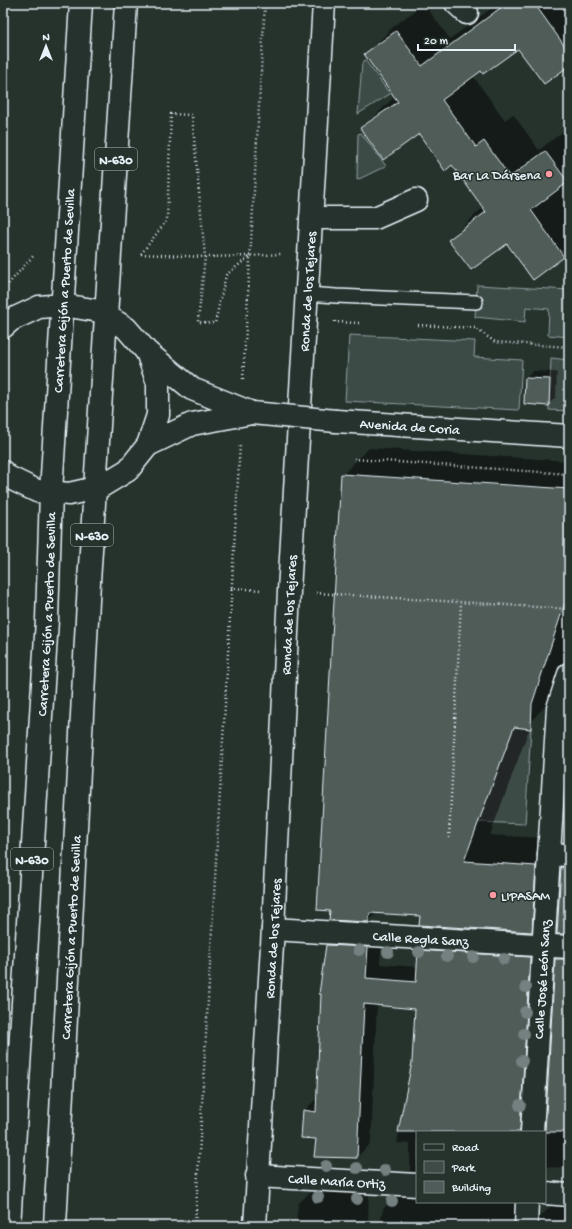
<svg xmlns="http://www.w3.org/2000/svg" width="572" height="1229" font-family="'Gochi Hand',sans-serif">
<rect width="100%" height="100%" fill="#26332d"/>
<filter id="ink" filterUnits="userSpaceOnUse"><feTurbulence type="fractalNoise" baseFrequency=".025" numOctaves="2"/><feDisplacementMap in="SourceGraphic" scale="8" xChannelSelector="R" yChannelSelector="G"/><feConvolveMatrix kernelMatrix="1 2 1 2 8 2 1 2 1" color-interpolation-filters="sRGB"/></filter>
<g filter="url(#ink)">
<path fill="#3e4b47" stroke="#939ea0" d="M365,60L390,94L358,114L362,63Z
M361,133L386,166L357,180L358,134Z
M477,285L569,290V337L548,335L549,309L526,307L525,322L475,317Z
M349,335L475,341L474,357L522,360L519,410L345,401Z
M551,358L569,360V411L549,410Z
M514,727L531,729L525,824L478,822Z"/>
<path fill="#0007" d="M490,3H569V65L518,47L473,76L505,120L513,114L539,150L569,127V180L562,186L569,196V251L564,256L533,278L507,243L450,240L478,212L484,207L452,163L419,133L362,129L395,96L366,55L394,26L424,4L450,39L493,7Z
M533,371L557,372L556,397L548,405L526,378Z
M369,448L569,461V645L551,700L533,719L490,835L562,839L560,869L569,861V926L560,896L532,925L377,913L369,921L342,475Z
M341,931L382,933L380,964L418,967L419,951L433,937L543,955L539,1128L546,1131L555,971L569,957V1168L545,1167V1132H417V1172L410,1171V1144L397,1143L413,1062L416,1008L377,1004L371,1143L357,1157L317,1138L304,1111L317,1098L327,945Z
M312,1190L369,1193L368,1222L380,1223L383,1209L398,1194L417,1190V1202H528L533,1222L540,1225V1217L554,1203L569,1204V1226H296L298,1204Z"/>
<path fill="#505c59" stroke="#e8f1f8" d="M507,3H534L569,52V66L544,84L518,49L483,74L481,71L442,100L476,147L484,141L510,177L545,151L568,182L531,210L564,257L533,280L507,244L471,270L448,240L486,212L452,165L445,171L419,134L383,160L360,128L398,102L364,54L396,31L422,66Z
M525,378L550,379L549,406L524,404Z
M341,474L569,489V590L532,704L531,729L514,727L464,861L536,866L532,932L419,925L420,916L370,913L369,922L329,920L330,911L317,910Z
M561,867L569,868V934H557Z
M326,945L368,947L366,978L416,982L418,950L530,957L520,1132H398L412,1062L415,1009L364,1004L357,1158L314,1157L316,1139L301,1138L303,1110L316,1112L321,994H319Z
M555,959H569V1132H545Z"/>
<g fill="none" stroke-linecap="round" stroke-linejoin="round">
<defs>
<path id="lane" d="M307,294L336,296L476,302"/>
<g id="street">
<path d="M456,3L467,13"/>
<path d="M311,218H375L416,200"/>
<path d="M3,327L11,320L39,307L63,305L99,311L126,328L147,352L192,389L252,413"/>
<path id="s1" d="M336,421L569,436"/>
<path d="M148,445L192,424L252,413"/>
<path d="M3,472L8,477L37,491L69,494L100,487L128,470L148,445L158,415V383L147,352"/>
<path d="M549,854L569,855"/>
<path id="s2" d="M273,929L569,947"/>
<path id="s3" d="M532,1132L558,708L569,674"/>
<path id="s4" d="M257,1176L417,1185"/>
<path d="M545,1193L569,1195"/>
<path d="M526,1226L527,1202"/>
</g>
<g id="secondary">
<path id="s5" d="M255,1226L273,929L289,591L324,3"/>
</g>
<g id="highway">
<path id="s6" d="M9,1226L47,620L51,492L81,3"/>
<path id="s7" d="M55,1226L89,582L126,3"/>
</g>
</defs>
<use href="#lane" stroke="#e8f1f8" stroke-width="16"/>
<use href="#street" stroke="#e8f1f8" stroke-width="25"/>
<use href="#secondary" stroke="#e8f1f8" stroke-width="25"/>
<use href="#highway" stroke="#e8f1f8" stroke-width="25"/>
<path stroke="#e8f1f8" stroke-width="2.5" stroke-dasharray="1 3" stroke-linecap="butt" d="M141,254L167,220L171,114L192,115L205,257L198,322L215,323L226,275L250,256L281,254
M141,254L205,257L250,256
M3,290L34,255
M335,321V322L359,323
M418,325L475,328L495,342L569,347
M243,379L265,3
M354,459L569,474
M231,588L261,590
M316,593L569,609
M449,838L461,603
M195,1226L240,444"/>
<use href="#lane" stroke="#26332d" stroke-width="13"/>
<use href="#street" stroke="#26332d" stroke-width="22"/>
<use href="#secondary" stroke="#26332d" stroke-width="22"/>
<use href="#highway" stroke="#26332d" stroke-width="22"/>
<defs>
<path id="street-bridge" d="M252,413L336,421"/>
</defs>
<use href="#street-bridge" stroke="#e8f1f8" stroke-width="25" stroke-linecap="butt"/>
<use href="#street-bridge" stroke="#26332d" stroke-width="22"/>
</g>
<g fill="#758080">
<circle cx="359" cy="950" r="6"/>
<circle cx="388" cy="952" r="6"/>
<circle cx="419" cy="952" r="6"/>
<circle cx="447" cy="956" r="6"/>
<circle cx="473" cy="957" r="6"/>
<circle cx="504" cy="959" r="6"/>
<circle cx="526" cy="987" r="6"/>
<circle cx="525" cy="1012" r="6"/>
<circle cx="524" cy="1034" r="6"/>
<circle cx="522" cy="1061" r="6"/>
<circle cx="520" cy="1105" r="6"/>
<circle cx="326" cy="1166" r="6"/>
<circle cx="357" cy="1168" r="6"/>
<circle cx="385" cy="1170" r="6"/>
<circle cx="318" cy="1197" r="6"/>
<circle cx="357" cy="1199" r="6"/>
<circle cx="392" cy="1201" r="6"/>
</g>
</g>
<g fill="#ff9aa2" stroke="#26332d" stroke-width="1.5">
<circle cx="549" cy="174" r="4"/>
<circle cx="493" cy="895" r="4"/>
</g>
<g text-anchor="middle" stroke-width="3" stroke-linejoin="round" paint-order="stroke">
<g fill="#26332d" stroke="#aeb8bb" stroke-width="1">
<rect x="95" y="148" width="42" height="22" rx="3"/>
<rect x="71" y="524" width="42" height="22" rx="3"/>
<rect x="11" y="848" width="42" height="22" rx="3"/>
</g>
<g font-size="13" font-weight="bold" fill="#e8f1f8">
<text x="116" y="164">N-630</text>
<text x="92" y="540">N-630</text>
<text x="32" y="864">N-630</text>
</g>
<g font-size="14" fill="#e8f1f8" stroke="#26332d" text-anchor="end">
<text x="541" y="179">Bar La Dársena</text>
<text x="501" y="900" text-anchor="start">LIPASAM</text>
</g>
<g font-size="14" fill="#e8f1f8" stroke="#26332d">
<text dy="5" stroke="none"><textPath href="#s6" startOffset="937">Carretera Gijón a Puerto de Sevilla</textPath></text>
<text dy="5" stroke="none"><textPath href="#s5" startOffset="936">Ronda de los Tejares</textPath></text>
<text dy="5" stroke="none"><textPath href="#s1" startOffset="74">Avenida de Coria</textPath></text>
<text dy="5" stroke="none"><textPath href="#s5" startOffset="612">Ronda de los Tejares</textPath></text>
<text dy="5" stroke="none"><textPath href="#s6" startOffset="613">Carretera Gijón a Puerto de Sevilla</textPath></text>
<text dy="5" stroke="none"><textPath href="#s7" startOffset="289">Carretera Gijón a Puerto de Sevilla</textPath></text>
<text dy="5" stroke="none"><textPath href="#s5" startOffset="288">Ronda de los Tejares</textPath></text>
<text dy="5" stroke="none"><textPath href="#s2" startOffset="148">Calle Regla Sanz</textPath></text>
<text dy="5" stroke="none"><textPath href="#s3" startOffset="153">Calle José León Sanz</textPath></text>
<text dy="5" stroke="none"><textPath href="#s4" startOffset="80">Calle María Ortiz</textPath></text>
</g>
</g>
<rect width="572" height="1229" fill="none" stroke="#26332d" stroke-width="16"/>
<rect x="8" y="8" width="556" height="1213" fill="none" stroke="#e8f1f8" stroke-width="1.5" filter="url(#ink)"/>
<rect x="416" y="1131" width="130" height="72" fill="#26332d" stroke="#747f7e"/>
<rect x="424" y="1144" width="20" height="6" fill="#26332d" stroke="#747f7e"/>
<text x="452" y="1151" font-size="12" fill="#e8f1f8">Road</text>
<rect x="424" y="1161" width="20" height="12" fill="#3e4b47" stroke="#747f7e"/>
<text x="452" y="1171" font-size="12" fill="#e8f1f8">Park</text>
<rect x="424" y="1181" width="20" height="12" fill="#505c59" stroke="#747f7e"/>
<text x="452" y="1191" font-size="12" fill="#e8f1f8">Building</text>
<g transform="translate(46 46)" stroke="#26332d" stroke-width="3" paint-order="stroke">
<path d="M0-3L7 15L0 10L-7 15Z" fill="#e8f1f8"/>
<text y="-6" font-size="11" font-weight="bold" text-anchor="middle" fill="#e8f1f8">N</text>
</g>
<path d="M418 44v6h97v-6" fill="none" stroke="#e8f1f8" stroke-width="2"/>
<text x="424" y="44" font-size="12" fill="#e8f1f8" stroke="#26332d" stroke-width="3" paint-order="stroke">20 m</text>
</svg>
